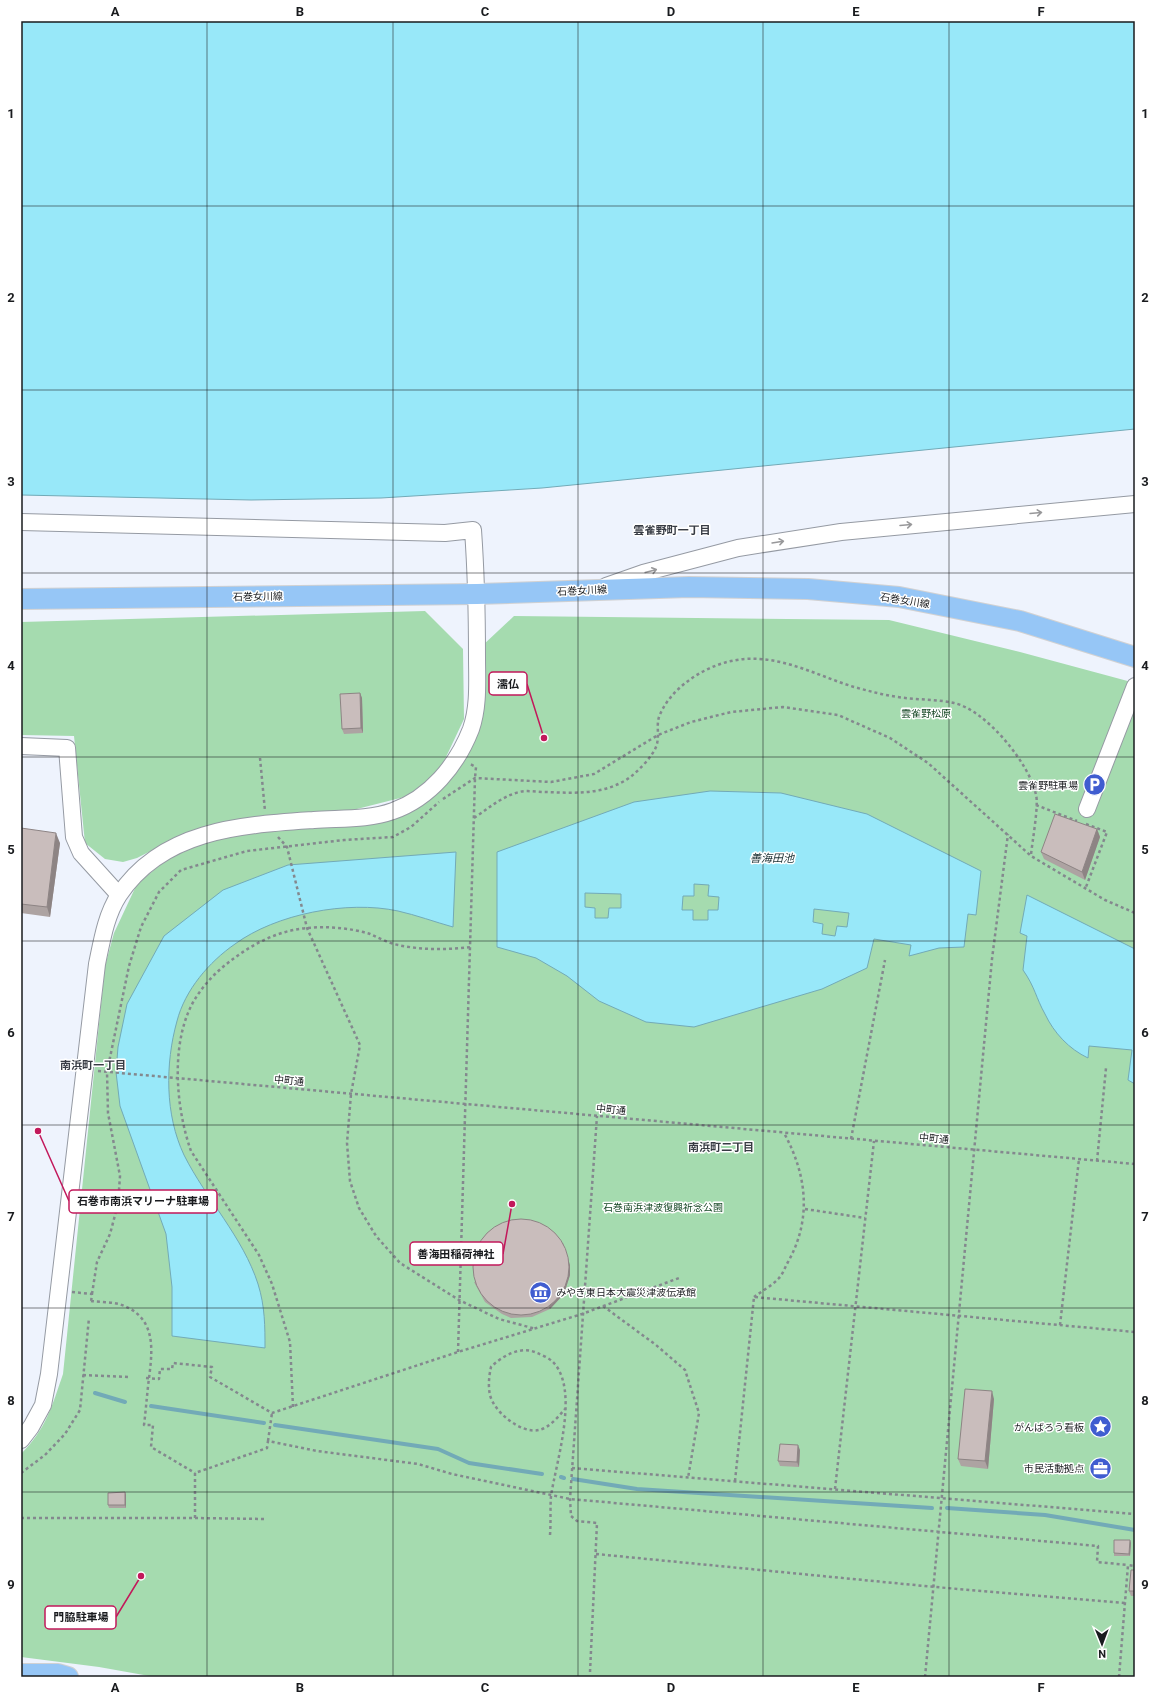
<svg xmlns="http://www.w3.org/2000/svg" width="1156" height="1698" font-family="Roboto,'Noto Sans JP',sans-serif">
<rect width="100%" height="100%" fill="#eef3fd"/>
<path fill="#a5dbaf" d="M425,611L463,649L464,719L438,774L416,794L349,811L237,820L188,832L137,858L123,862L105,859L85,843L74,736L21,735V622Z
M514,616L889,620L1020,652L1135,683V1677H155L99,1667L21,1657V1454C46,1429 52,1406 63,1374L105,966L114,933L137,884L181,848L217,836L398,817L466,756L482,646Z"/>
<path fill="#98e8f9" stroke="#72aab7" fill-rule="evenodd" d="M21,21H1135V429L542,488L381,498L251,500L21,495Z
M710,791L781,793L867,814L981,871L976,915L968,914L964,947L939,948L909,956L911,945L874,939L867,968L822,989L694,1027L646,1022L599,1001L567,976L536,958L497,947V852L634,802ZM694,884L709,885L708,896L719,897L718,910H708V920H693V910H682L683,896H694ZM585,893L621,894V908H609L608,918H595V908L585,907ZM814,909L849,913L847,927L837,926L835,936L822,934L823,924L813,922Z
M456,852L453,927C435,922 416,915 398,911C347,900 276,914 235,944C209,962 185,990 177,1021C165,1064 165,1115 184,1155C206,1199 243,1237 258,1284C265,1306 265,1327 265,1348L172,1336V1287L166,1234L120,1106L116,1072L118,1047L127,1004L164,936L223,890L288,865Z
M1027,895L1135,949V1084L1128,1080L1132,1050L1089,1046L1088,1058C1069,1049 1054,1033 1045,1014C1036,998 1035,987 1023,970L1027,936L1020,933Z"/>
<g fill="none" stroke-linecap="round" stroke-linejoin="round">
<path stroke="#72aab7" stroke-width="4" d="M95,1393L125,1402
M151,1406L264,1423
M275,1425L438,1449L469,1463L542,1474
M561,1477L564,1478
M573,1479L637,1489L932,1508
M947,1508L1045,1515L1135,1530"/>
<defs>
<path id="minor" d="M21,522L445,533L473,530C476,572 477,614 477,657C477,681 479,706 471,729C457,765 430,798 393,811C368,820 339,818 314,820C242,825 163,829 119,895C106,915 102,940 97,964L49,1374L43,1405L31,1427L21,1440
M606,586L643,573L738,548L841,532L1135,504
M21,746L67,748L74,837L81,853L119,895
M1087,809L1135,686"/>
<path id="major" d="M21,599L477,594L689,587L808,589L899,597L1020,621L1135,657
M21,1674H58L68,1677"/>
</defs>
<use href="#minor" stroke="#959aa3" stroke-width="18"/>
<use href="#major" stroke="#d1d1d2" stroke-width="22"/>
<path stroke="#84888e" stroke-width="2.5" stroke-dasharray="3 3" stroke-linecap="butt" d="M260,758L265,811
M443,799L475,778L551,782L594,774L658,735L691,722L731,712L783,707L838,715L890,738L928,763L1031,856L1105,900L1135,913
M1036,805L1077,821
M474,818C489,808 501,797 519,792C527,790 537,792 546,792C574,793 601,795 626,780C636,774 652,757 656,747C660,737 656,726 659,717C669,690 700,669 727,662C773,650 812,674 854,687C869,691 883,695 898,697C917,700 936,699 954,703C986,710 1030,764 1036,795C1039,805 1032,843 1031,855
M1086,824L1107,832L1086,887
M278,837L287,847L307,928L360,1045L351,1094L347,1143L350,1181L359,1208L376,1236L400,1263L459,1300L499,1319L536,1329
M98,1071L1135,1164
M851,1139L885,960
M1097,1161L1106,1068
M805,1209L865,1218
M72,1292L92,1294L91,1302
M92,1294L97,1262L110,1234L118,1204L120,1176L108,1113L107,1072L129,966L141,927L159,892L181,870L247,851L344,840L393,837L411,827L439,802
M754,1297C762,1291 773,1285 779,1278C783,1274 785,1267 788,1262C812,1219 807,1175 784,1133
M91,1301C100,1302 110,1302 119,1304C156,1316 153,1347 149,1378C147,1394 146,1409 144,1425H153L151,1447L195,1473
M603,1306L656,1345L685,1370L699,1413L688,1478
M1060,1325L1079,1159
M458,1352L475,778L476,767L470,764
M83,1375L130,1377
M146,1378L159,1379L160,1369H172L173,1363L212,1367L210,1377L272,1413L458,1352L582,1314L679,1278
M293,1407L290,1342L272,1284L259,1255L191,1151C175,1106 169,1034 199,993C210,977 224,965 240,954C260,940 283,930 307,928C327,926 351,928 370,934C379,938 388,943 398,945C421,950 447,950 471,947
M268,1441L272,1413
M572,1468L1135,1514
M21,1473L45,1455L65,1434L80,1410L89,1318
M735,1481L754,1297L1135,1332
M835,1489L874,1141
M21,1518H195V1473L267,1448L268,1441L317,1451L418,1464L452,1474L570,1499L1098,1546L1097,1562L1128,1565
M195,1518L265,1519
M550,1535C551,1522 550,1508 551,1496C556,1462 580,1390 553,1362C549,1358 542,1355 537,1353C521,1345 502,1356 491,1367C489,1376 488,1386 490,1395C494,1412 521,1434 539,1430C549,1428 558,1417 565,1409
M596,1554L935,1587L1125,1603
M590,1672L597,1523L577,1521L571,1516L570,1499L597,1116
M925,1677L992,959L1008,834
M1119,1677L1128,1565L1135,1566"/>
<use href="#minor" stroke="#fff" stroke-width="16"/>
<use href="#major" stroke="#96c6f6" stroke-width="20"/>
</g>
<path fill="#ada3a2" d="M360,693L362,698L363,733L344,734L342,729Z
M21,828L60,843L50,917L21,913Z
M1097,829L1100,837L1085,880L1044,859L1041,852Z
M570,1265V1275L564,1294L550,1309L532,1317L511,1318L502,1314L485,1302L474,1282Z
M994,1399L988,1469L961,1466L958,1459Z
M800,1450L799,1467L780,1466L778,1461Z
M125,1492L126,1495V1508H109L108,1505Z
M1130,1540L1131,1543L1130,1556H1114V1553Z
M1135,1570V1596H1131L1129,1591Z"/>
<path fill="#8d8484" d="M360,693L362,698L363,733L361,728Z
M1097,829L1100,837L1085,880L1082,872Z
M56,833L60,843L50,917L47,907Z
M563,1243L570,1265V1275L564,1294L550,1309L549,1307Z
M992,1391L994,1399L988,1469L985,1461Z
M798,1445L800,1450L799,1467L797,1462Z
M125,1492L126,1495V1508L125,1505Z
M1130,1540L1131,1543L1130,1556L1129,1554Z"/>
<path fill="#c9bdbc" stroke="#8d8484" d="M360,693L361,728L342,729L340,694Z
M1055,814L1097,829L1082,872L1041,852Z
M21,828L56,833L47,907L21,904Z
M473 1267a48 48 0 1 1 96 0a48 48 0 1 1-96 0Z
M965,1389L992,1391L985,1461L958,1459Z
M780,1444L798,1445L797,1462L778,1461Z
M125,1492V1505H108V1493Z
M1114,1540H1130L1129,1554L1114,1553Z
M1131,1570H1135V1591H1129Z"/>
<defs><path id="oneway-shaft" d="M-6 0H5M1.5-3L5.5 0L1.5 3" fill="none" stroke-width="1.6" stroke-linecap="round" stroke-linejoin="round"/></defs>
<g stroke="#98989a">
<use href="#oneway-shaft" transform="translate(1036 513) rotate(-5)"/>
<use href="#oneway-shaft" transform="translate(906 525) rotate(-5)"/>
<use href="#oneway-shaft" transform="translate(778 542) rotate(-9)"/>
<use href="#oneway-shaft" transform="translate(651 571) rotate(-15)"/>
</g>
<path fill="none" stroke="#191b1e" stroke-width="1" stroke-opacity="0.55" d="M207,21V1677M393,21V1677M578,21V1677M763,21V1677M949,21V1677M21,206H1135M21,390H1135M21,573H1135M21,757H1135M21,941H1135M21,1125H1135M21,1308H1135M21,1492H1135"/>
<defs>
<symbol id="parking-disc" viewBox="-11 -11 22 22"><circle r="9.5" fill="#405dd0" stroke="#fff"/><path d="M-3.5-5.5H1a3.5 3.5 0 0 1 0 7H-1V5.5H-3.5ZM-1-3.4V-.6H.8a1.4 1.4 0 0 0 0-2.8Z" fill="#fff"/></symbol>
<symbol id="museum-disc" viewBox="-11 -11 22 22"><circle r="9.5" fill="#405dd0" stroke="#fff"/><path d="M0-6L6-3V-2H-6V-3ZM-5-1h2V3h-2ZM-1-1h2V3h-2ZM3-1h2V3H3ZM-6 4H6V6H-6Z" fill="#fff"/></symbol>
<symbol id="sight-disc" viewBox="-11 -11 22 22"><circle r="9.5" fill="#405dd0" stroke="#fff"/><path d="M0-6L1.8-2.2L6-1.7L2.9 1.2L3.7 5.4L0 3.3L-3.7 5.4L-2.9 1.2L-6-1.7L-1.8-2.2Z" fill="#fff"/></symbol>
<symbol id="office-disc" viewBox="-11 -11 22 22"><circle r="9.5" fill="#405dd0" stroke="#fff"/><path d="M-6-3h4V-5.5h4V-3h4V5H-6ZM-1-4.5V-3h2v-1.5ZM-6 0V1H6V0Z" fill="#fff"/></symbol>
</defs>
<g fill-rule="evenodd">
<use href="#parking-disc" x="1082" y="772" width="25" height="25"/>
<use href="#museum-disc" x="528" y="1280" width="25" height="25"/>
<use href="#sight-disc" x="1088" y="1414" width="25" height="25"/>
<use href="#office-disc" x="1088" y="1456" width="25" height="25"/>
</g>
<g text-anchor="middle" stroke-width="3" stroke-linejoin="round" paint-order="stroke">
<g font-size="10" fill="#191b1e" stroke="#fff">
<text transform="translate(582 590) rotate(-3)" y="4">石巻女川線</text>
<text transform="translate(258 596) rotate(-1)" y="4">石巻女川線</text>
<text transform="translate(905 600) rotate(9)" y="4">石巻女川線</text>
<text transform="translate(289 1080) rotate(5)" y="4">中町通</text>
<text transform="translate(611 1109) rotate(5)" y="4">中町通</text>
<text transform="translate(934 1138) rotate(5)" y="4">中町通</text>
</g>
<g font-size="10" fill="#164725" stroke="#fff">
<text x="926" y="717">雲雀野松原</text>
<text x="663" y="1211">石巻南浜津波復興祈念公園</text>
</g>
<g font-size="10" fill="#191b1e" stroke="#fff" text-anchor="end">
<text x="1078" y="789">雲雀野駐車場</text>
<text x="556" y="1296" text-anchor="start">みやぎ東日本大震災津波伝承館</text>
<text x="1084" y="1431">がんばろう看板</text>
<text x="1084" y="1472">市民活動拠点</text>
</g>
<g font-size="11" font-weight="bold" fill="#373b43" stroke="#fff">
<text x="672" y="534">雲雀野町一丁目</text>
<text x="93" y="1069">南浜町一丁目</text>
<text x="721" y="1151">南浜町二丁目</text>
</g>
<g font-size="11" font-style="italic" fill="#192d31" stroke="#fff">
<text x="772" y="862">善海田池</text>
</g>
</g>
<path fill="none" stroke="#c2185b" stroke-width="1.5" d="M544 738L527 684M38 1131L69 1201M512 1204L503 1254M141 1576L116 1617"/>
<g fill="#c2185b" stroke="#fff" stroke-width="1.5">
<circle cx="544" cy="738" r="4"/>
<circle cx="38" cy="1131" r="4"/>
<circle cx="512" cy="1204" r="4"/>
<circle cx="141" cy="1576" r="4"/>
</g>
<g fill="#fff" stroke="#c2185b" stroke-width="1.5">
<rect x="489" y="672" width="38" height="23" rx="4"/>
<rect x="69" y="1190" width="148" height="23" rx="4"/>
<rect x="410" y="1242" width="93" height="23" rx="4"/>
<rect x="45" y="1606" width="71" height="23" rx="4"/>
</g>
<g font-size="11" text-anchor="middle" font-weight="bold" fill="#191b1e">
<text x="508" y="688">濡仏</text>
<text x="143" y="1205">石巻市南浜マリーナ駐車場</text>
<text x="456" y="1258">善海田稲荷神社</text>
<text x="81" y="1621">門脇駐車場</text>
</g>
<rect width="1156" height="1698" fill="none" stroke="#ffffff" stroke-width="44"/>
<g transform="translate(1102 1644) rotate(179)" stroke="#ffffff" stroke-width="3" paint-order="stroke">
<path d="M0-3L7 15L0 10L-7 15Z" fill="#191b1e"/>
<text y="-6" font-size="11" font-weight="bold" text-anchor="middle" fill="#191b1e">N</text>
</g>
<rect x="22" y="22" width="1112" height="1654" fill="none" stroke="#191b1e" stroke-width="1.5"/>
<g font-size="13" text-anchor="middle" font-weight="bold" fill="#191b1e">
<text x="115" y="16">A</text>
<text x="300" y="16">B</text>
<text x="485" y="16">C</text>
<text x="671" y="16">D</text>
<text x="856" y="16">E</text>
<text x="1041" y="16">F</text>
<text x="11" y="118">1</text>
<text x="1145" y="118">1</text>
<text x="11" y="302">2</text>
<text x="1145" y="302">2</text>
<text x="11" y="486">3</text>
<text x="1145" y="486">3</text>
<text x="11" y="670">4</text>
<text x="1145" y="670">4</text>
<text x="11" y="854">5</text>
<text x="1145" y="854">5</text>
<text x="11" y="1037">6</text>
<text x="1145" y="1037">6</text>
<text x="11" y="1221">7</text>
<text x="1145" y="1221">7</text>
<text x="11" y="1405">8</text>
<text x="1145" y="1405">8</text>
<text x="11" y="1589">9</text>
<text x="1145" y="1589">9</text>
<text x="115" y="1692">A</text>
<text x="300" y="1692">B</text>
<text x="485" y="1692">C</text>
<text x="671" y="1692">D</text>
<text x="856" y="1692">E</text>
<text x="1041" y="1692">F</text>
</g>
</svg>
